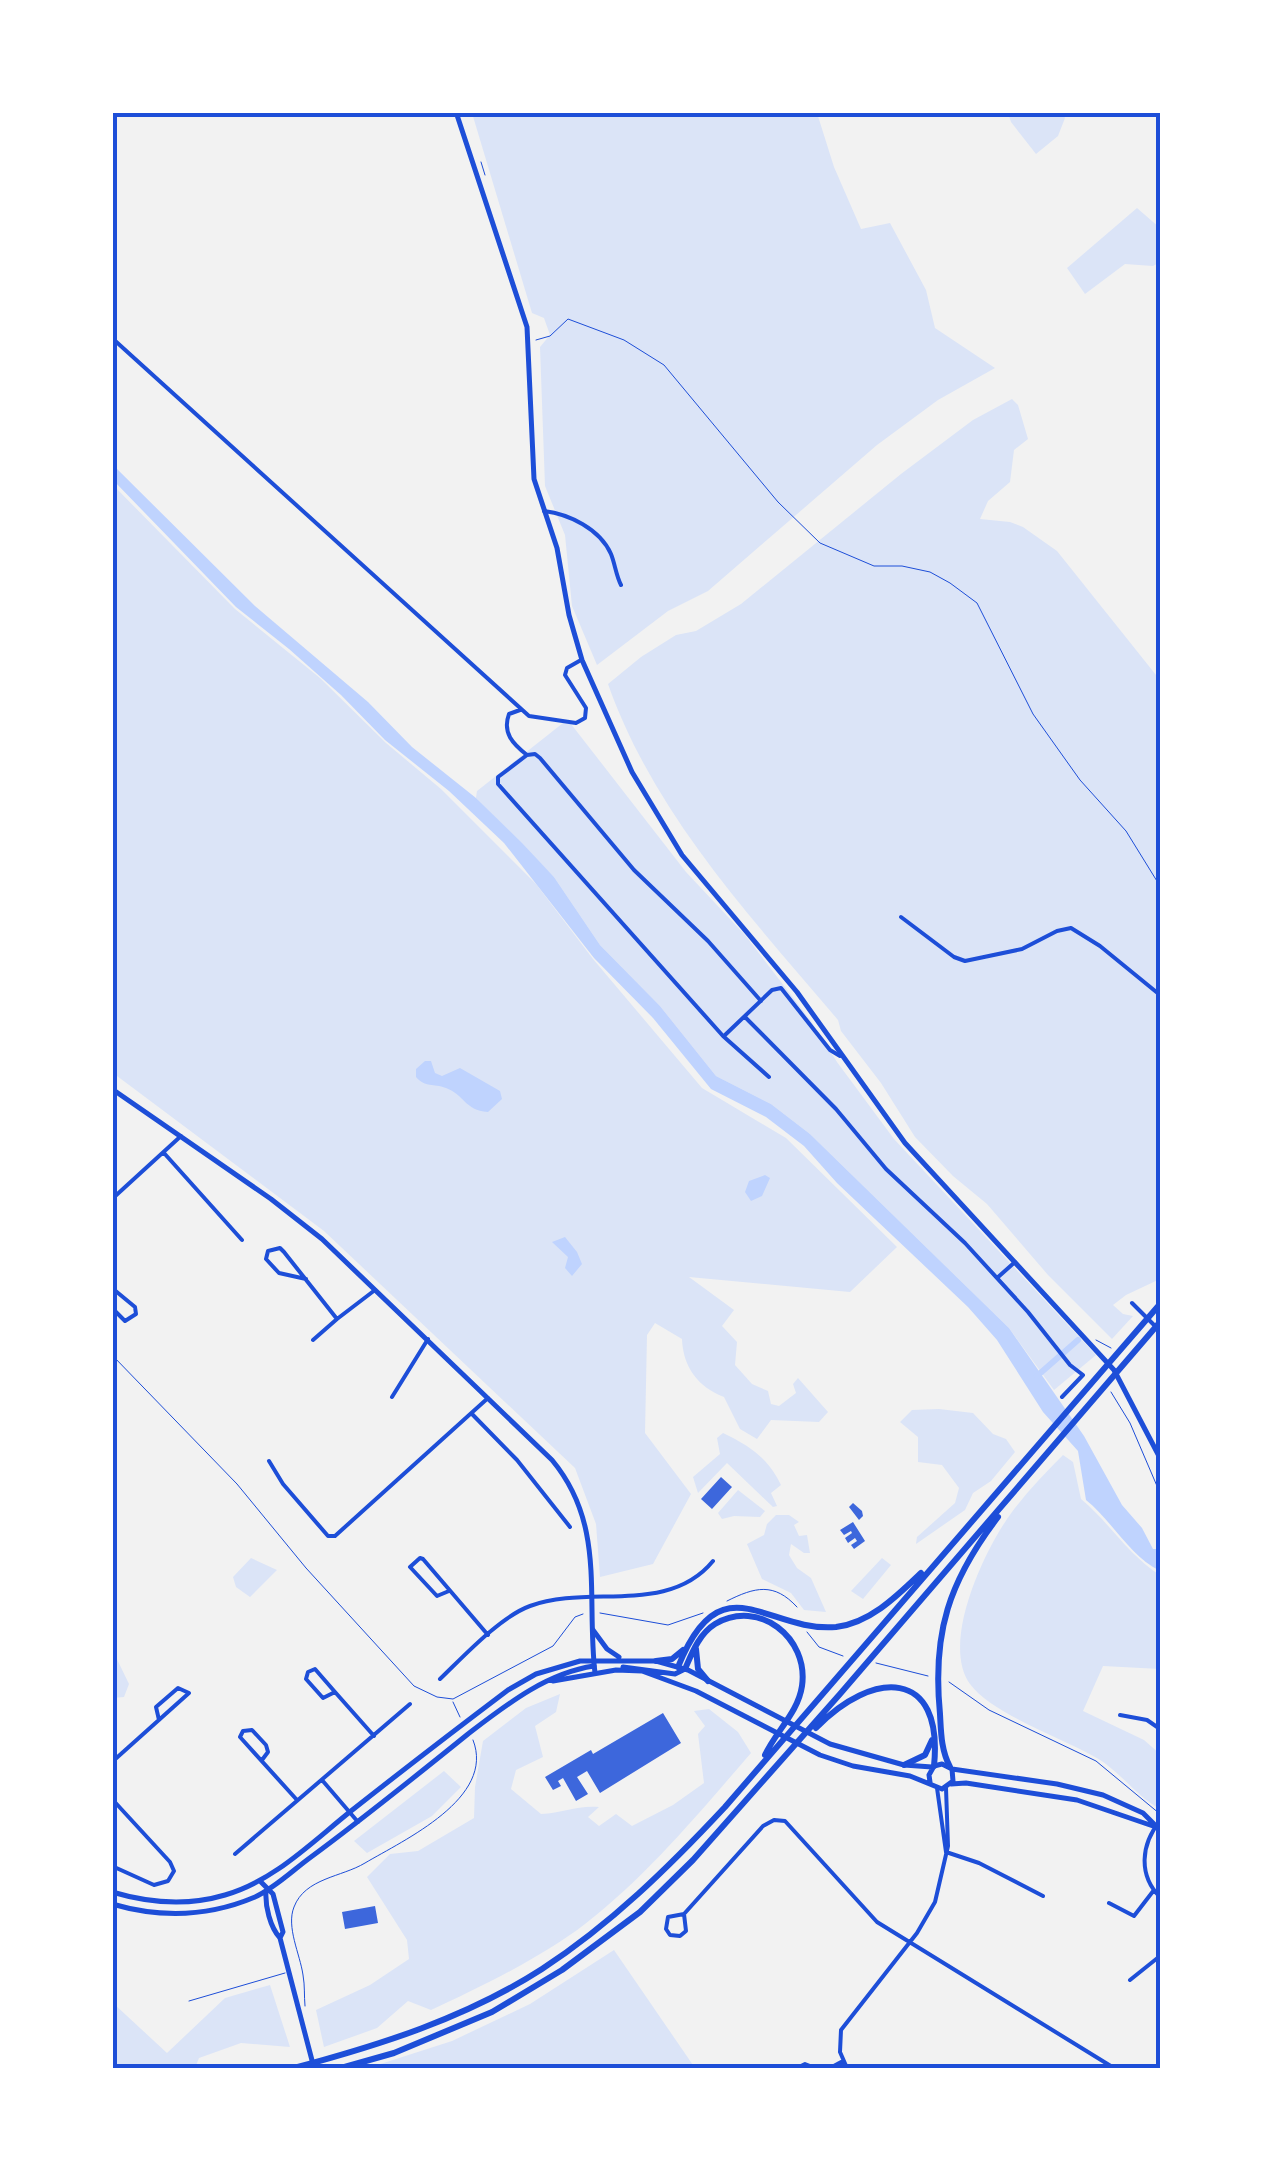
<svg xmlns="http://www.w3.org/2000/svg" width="1273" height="2181" font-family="Ubuntu,sans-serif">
<rect width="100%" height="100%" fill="#f2f2f2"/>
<path fill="#dbe4f7" d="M472,113H817L834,167L861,229L890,223L926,290L935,328L995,368L938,400L877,445L708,591L668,611L597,665L572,606L565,535L545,486L540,347L550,335L544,318L532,313Z
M1008,113H1062L1065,118L1058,136L1036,154L1011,122Z
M1137,208L1160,228V262L1153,266L1125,264L1085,294L1067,268Z
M1012,399L1018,405L1028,439L1014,450L1010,482L988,501L980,519L1010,522L1023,527L1057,551L1160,680V1279L1126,1295L1113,1305L1123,1314L1133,1316L1112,1339L1048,1275L987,1204L953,1176L915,1137L881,1083L841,1031L838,1020C750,916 654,814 608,684L641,657L676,635L696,631L741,604L901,474L973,420Z
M113,485L235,609L320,678L386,743L441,789L536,884L593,959L702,1088L786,1138L897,1247L850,1292L689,1277L734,1310L722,1326L737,1342L735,1365L752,1384L768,1391L771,1404L779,1406L796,1393L793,1384L798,1378L828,1412L819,1422L771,1420L757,1439L740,1429L724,1397C698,1387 683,1367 682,1339L655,1323L647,1335L645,1433L691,1494L653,1564L600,1577L596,1524L575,1468L324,1231L113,1073Z
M563,723L571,724L686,872L745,935L811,1021L837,1062L894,1139L1096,1355L1054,1390L1009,1328L810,1134L771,1104L716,1076L660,1006L600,945L554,877L476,798L477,791Z
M939,1409L973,1413L993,1434L1006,1439L1015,1452L991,1481L973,1493L965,1510L916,1544L917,1537L955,1503L959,1488L942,1465L918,1462V1437L900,1422L912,1410Z
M723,1433C750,1446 768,1458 781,1485L771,1493L777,1506L773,1507L727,1463L698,1493L693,1477L720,1454L717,1438Z
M1063,1455L1073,1462L1081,1499C1109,1522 1129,1556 1160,1575V1669L1103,1666L1083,1711L1144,1740L1160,1754V1809C1137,1797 1119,1770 1095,1757C1062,1738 992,1714 970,1684C940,1643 985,1548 1012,1512C1027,1492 1045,1473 1063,1455Z
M738,1490L765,1511L760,1517L734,1516L722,1519L718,1513Z
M776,1515H789L799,1522L794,1525L799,1536L807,1535L810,1553H804L791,1544L789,1555L797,1568L811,1578L826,1612L804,1610L791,1593L762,1579L747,1544L764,1535L767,1524Z
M251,1558L277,1570L250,1597L236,1587L233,1577Z
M882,1558L891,1565L863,1599L851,1591Z
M113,1651L129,1684L124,1697L113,1698Z
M560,1694L556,1712L535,1726L543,1757L516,1770L511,1789L541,1814C563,1813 578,1805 599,1807L588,1817L599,1826L616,1814L632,1826L673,1805L704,1783L698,1734L705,1726L694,1711L709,1709L738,1732L751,1753C699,1813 648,1875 585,1924C544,1956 479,1988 431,2010L408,2001L377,2028L324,2047L316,2010L370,1985L409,1959L407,1940L367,1877L390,1854L418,1851L474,1818L475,1787L483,1741L526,1708Z
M444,1771L461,1787L432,1816L367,1853L354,1841Z
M614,1950L695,2068H368L452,2041L530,2004Z
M270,1985L290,2047L241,2043L199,2058L195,2068H113V2003L167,2053L225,1998Z"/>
<path fill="#bfd3fe" d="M112,464L255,606L368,702L412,747L476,798L522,843L554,877L600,945L660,1006L716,1076L771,1104L810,1134L1009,1328L1084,1436L1122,1505L1142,1528L1153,1549H1160V1571C1130,1556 1112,1521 1086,1500L1078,1451L1043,1412L997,1340L968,1307L837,1183L804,1146L766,1117L711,1089L653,1018L594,958L504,843L449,791L385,740L341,695L289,649L236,607L113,480Z
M425,1061H431L435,1073L442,1076L460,1068L500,1091L502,1099L488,1112C464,1110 465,1095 446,1088C433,1083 426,1088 416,1077V1069Z
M765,1175L770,1178L762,1196L751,1201L745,1192L749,1181Z
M565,1237L577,1252L582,1264L572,1276L565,1268L568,1257L552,1242Z"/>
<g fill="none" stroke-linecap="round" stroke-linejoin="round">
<path stroke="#bfd3fe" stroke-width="6" d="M1037,1376L1078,1340"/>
</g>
<path fill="#3d67dc" d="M721,1477L732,1487L712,1509L701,1499Z
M853,1503L862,1511L863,1516L859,1520L849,1507Z
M853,1522L865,1541L854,1549L851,1545L857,1541L855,1538L848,1543L845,1538L852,1533L851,1531L844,1535L840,1530Z
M663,1713L681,1743L600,1793L587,1771L577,1777L588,1794L576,1801L563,1778L558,1781L561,1786L553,1790L545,1777L591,1750L593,1754Z
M375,1906L378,1923L345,1929L342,1912Z"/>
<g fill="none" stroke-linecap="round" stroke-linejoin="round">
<path stroke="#1d4ed8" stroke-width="1" d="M481,162L485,175
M536,340L550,336L568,319L624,340L664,365L778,502L820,543L874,566H902L930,572L950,583L977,603L1033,714L1080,780L1126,831L1160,886
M1096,1340L1111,1348
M112,1355L237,1484L306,1568L414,1686L437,1697L453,1699L553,1646L575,1617L583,1614
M1111,1392L1130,1423L1160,1493
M727,1601C755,1587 774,1582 797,1607
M600,1613L668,1625L703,1613
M807,1632L819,1647L843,1656
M876,1663L928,1676
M949,1682L989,1710L1096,1761L1160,1814
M453,1702L460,1717
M305,2006C304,1996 305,1986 303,1975C300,1954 286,1927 294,1907C305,1878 342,1877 365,1863C404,1840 496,1798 473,1740"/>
<path stroke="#1d4ed8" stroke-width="1" d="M189,2001L285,1973"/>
<path stroke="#1d4ed8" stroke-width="4" d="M112,338L529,716L576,723L585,718L586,708L565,675L567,668L581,660
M544,511C569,514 600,529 611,554C615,564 616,575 621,585
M520,710L509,714C502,733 513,744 527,755L535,754L540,758L634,870L708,941L761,1001
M527,755L498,777V784L723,1036L769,1077
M901,917L954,957L965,961L1022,949L1057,931L1071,928L1100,946L1160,995
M745,1017L836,1109L886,1169L965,1243L1028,1312L1070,1365L1083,1375L1062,1397
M725,1035L772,990L781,988L830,1050L840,1056
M164,1153L242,1240
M112,1199L181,1136
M997,1278L1015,1262
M306,1279L279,1273L266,1259L268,1251L280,1248L284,1252L337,1319L375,1290
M112,1288L135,1307L136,1314L125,1321L112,1308
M1132,1303L1160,1331
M313,1340L337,1319
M392,1397L428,1339
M472,1414L517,1460L570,1527
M269,1461L283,1484L328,1536H335L488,1398
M449,1591L437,1596L410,1567L420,1558L423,1559L488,1635
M440,1679C464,1656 500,1617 530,1606C589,1584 668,1616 713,1561
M335,1692L315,1669L308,1672L306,1679L323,1698L335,1692L374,1736
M1120,1715L1147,1720L1160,1729
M262,1760L268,1752L266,1745L252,1730L243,1731L240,1737L297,1800
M112,1762L189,1693L178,1688L156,1707L159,1720
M322,1780L358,1822
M112,1785V1798
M937,1788L946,1852
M112,1799L170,1862L174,1871L168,1881L154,1885L112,1866
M1160,1821C1141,1844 1138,1875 1160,1897
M946,1852L979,1863L1043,1896
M235,1854L410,1704
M1109,1903L1134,1916L1154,1890
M684,1914L686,1931L680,1936L670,1935L666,1929L668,1917L684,1914L763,1826L774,1820L785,1821L877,1922L1114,2068
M1130,1980L1160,1956
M797,2068L805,2064L815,2068
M830,2068L843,2061
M847,2068L840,2052L841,2030L917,1933L935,1902L948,1846L946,1788"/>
<path stroke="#1d4ed8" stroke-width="5" d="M456,112L527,327L534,479L557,548L569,615L582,660L632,772L682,855L797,992L905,1143L1114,1370L1160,1458
M112,1089L271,1199L322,1239L552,1460C606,1525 586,1596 595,1673"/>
<path stroke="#1d4ed8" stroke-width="5" d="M593,1630L607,1649L619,1657
M623,1667L675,1674L685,1669
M553,1681L616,1670L642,1671L696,1691L820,1755L853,1766L910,1776L942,1789L953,1781L952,1769L942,1764L934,1766L929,1775L930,1782
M952,1769L1057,1784L1103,1795L1143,1813L1160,1830
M951,1784L966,1783L1077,1800L1153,1826
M260,1881L273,1894L283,1932L280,1938
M266,1891C265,1906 270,1927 280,1938L314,2068
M112,1892C149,1903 188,1906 225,1895C274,1881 312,1842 351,1811C403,1770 455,1730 508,1690L536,1674L580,1661H656L688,1670L830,1744L904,1765L932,1767
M112,1904C160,1918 208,1917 255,1897C275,1888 293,1870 311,1857C364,1818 416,1776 468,1734C506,1705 546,1673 594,1666"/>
<path stroke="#1d4ed8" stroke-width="6" d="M696,1649L698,1669L708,1681
M656,1661L672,1659L683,1650
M678,1667C721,1559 767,1633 836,1627C870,1623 897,1596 921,1573
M685,1669C692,1653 699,1634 715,1624C759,1598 809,1638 802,1686C798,1713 776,1731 765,1755
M816,1728C872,1670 944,1667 934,1766
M904,1765L925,1755L932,1740
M950,1767C941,1750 941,1732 940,1714C932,1633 949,1581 998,1517
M294,2068C380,2045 466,2018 542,1969C611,1924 669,1867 725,1807L1160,1304
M341,2068L394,2053L492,2012L562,1970L640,1912L693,1860L840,1694L1160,1322"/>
</g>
<rect width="1273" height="2181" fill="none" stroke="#ffffff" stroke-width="230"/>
<rect x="115" y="115" width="1043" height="1951" fill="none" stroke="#1d4ed8" stroke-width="4"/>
</svg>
